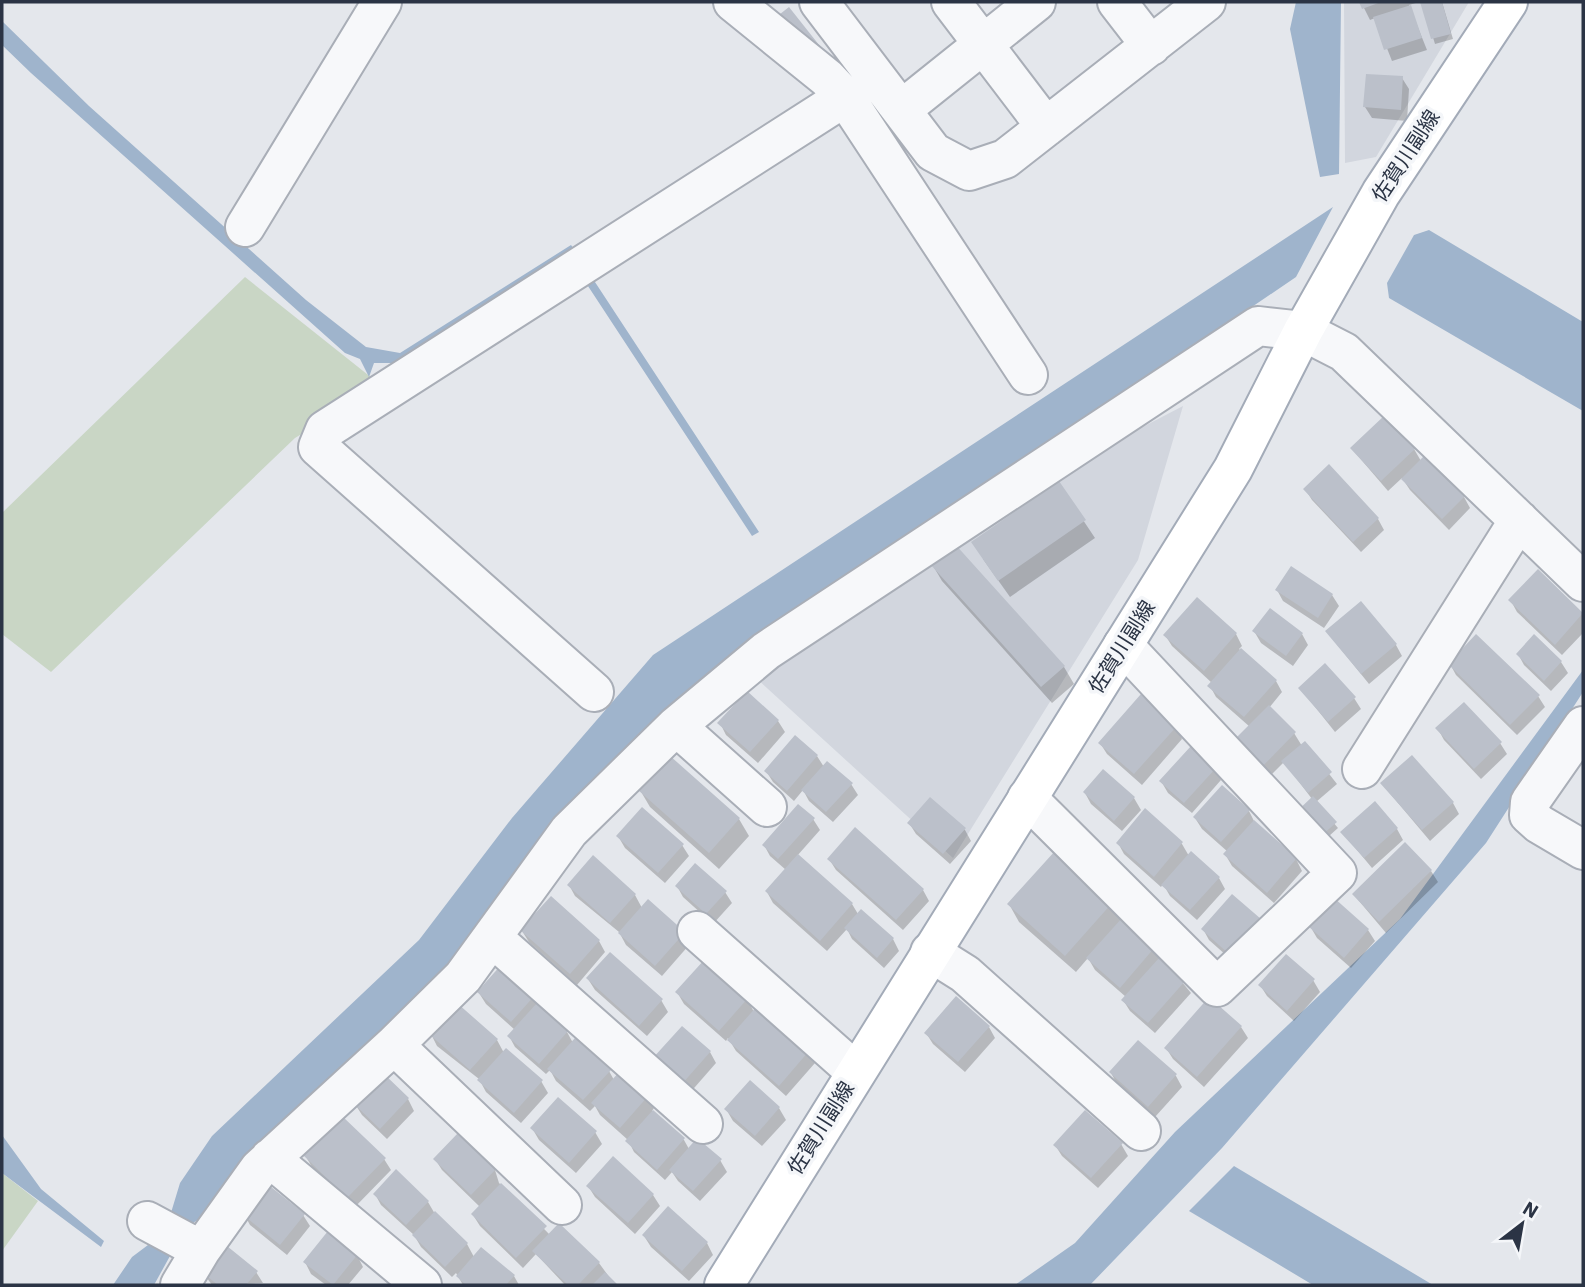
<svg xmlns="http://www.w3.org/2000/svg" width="1585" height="1287" font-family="'IBM Plex Sans','Noto Sans JP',sans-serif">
<rect width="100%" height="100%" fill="#e4e7ec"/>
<path fill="#d2d6de" d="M1344,2H1469L1376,157L1345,163Z
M1183,406L1138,560L953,858L755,677L1062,469Z"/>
<path fill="#c9d6c5" d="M245,277L382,386L295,438L51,672L2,634V513Z
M2,1173L38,1201L2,1251Z"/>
<path fill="#9fb4cc" d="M1296,2H1341L1339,174L1320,177L1290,29Z
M2,21L89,106L306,300L366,347L400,353L571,245L577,253L403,363H374L369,377L360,359L345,353L31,73L2,45Z
M1333,207L1296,277L688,690L553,824L479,926L429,988L208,1214L186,1227L154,1285H113L132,1257L156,1239L170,1216L180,1183L212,1136L419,940L512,818L653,655Z
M1429,230L1583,322V411L1389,298L1387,283L1414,235Z
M593,279L759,532L752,536L586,283Z
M1583,670V692L1486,843L1222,1148L1090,1285H1015L1075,1243L1175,1132L1400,919Z
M2,1135L41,1189L104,1241L101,1247L2,1173Z
M1234,1166L1433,1285H1313L1189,1211Z"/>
<path fill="#0003" d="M1361,2H1419L1409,5L1427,50L1392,61L1375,18L1370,20Z
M1422,2H1442L1453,39L1435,44Z
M1402,78L1409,89L1407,121L1372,118L1365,107Z
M1352,449H1414L1421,461L1424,458L1464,497L1470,508L1449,530L1410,490L1402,478L1388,491Z
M1329,467L1378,519L1384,530L1361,552L1312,500L1305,489Z
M1059,484L1095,538L1010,597L983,559Z
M932,564L1064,667L1074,684L1052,703L942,581Z
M1538,572L1583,615V633L1562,655L1517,612L1511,601Z
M1277,590L1332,595L1339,606L1324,628L1283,601Z
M1197,600L1236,634L1242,646L1239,649L1276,681L1282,692L1269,708L1294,733L1302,746L1305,743L1337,784L1316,802L1338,828L1319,845L1312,799L1284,762L1265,781L1250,727L1216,697L1210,686L1212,683L1172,646L1165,635Z
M1254,631L1302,634L1308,645L1293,666L1261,643Z
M1327,632L1396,645L1402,656L1369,684Z
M1518,654L1561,662L1568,673L1551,691L1524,665Z
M1450,664L1538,696L1545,707L1517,735L1456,675Z
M1300,688L1354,698L1361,709L1335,732Z
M778,721L785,732L758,763L726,735L720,723Z
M1176,727L1182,739L1142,785L1107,754L1100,743Z
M1438,729L1500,743L1507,754L1481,779L1444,740Z
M817,756L824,767L851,784L858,795L833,822L809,801L803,790L794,801L773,782L766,771Z
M1214,769L1221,780L1192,813L1168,793L1161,781Z
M1104,771L1134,798L1141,810L1122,831L1091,804L1085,793Z
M1382,784L1453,803L1459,814L1430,841Z
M640,790L739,819L749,836L719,869L650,807Z
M930,799L965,830L971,841L950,864L916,834L909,823Z
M1146,811L1182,844L1189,856L1219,878L1225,889L1197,920L1170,896L1163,884L1161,887L1124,854L1118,843Z
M1249,811L1255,823L1296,859L1302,871L1274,903L1232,866L1225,854L1228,852L1202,829L1195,818Z
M813,819L820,830L797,856L852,904L858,914L861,911L893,939L899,951L884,968L852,939L847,929L827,951L773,903L767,892L786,870L770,856L764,845Z
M1397,829L1403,840L1372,868L1342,832Z
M618,836L682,845L689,856L665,883L625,848Z
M829,859L923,890L929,901L903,930L836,870Z
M1431,871L1438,882L1386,933L1354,895Z
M569,885L635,895L642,908L690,944L662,976L626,945L619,932L575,896Z
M677,886L725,892L732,903L713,924L683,897Z
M1233,896L1236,964L1209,940L1203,929Z
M551,899L599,941L605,952L577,985L529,942L522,931Z
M1333,900L1368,930L1375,941L1351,968L1317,938L1310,926Z
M1112,903L1121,920L1154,948L1191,993L1155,1033L1130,1011L1123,1000L1126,997L1095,970L1088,958L1076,972L1019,922L1009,904Z
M502,967L567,1032L573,1043L609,1071L614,1080L648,1096L654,1108L652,1111L684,1140L689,1149L720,1160L727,1172L700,1201L678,1181L672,1172L665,1180L634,1152L628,1140L600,1115L595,1106L590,1111L556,1081L550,1070L546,1074L515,1047L509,1036L515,1030L486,1004L479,993Z
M588,979L661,1000L668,1012L647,1036L595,990Z
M1313,980L1320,992L1294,1021L1267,996L1260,985Z
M677,992L747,999L754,1012L808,1052L815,1063L786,1096L736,1051L728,1038L726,1041L684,1004Z
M989,1027L995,1038L965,1072L933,1044L926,1033Z
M1241,1027L1248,1038L1204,1087L1173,1059L1166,1048Z
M431,1034L497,1040L504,1053L541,1081L548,1093L521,1123L486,1092L479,1079L437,1046Z
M1138,1042L1176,1076L1182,1087L1155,1117L1117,1084L1111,1073Z
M710,1052L716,1063L688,1095L654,1059Z
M750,1083L779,1108L786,1120L762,1146L733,1121L726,1109Z
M408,1099L414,1111L387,1139L362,1115L355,1104Z
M532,1128L595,1132L602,1144L576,1173L539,1140Z
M1121,1144L1128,1156L1098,1188L1062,1156L1055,1145Z
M305,1155L384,1159L391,1170L354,1208L312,1167Z
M435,1159L495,1170L499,1183L550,1235L559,1225L599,1263L615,1285H565L536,1254L523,1268L480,1226L473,1215L480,1207L442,1170Z
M588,1186L653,1195L660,1206L635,1234L595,1197Z
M375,1194L428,1202L435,1214L467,1244L474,1257L514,1276L519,1285H463L456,1273L452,1277L421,1247L414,1235L381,1205Z
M668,1209L707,1243L713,1255L689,1281L651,1247L644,1236Z
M244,1214L303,1215L310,1226L287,1255L250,1225Z
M357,1255L363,1267L348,1285H326L311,1274L305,1262Z
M201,1270L256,1272L263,1283L212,1285Z"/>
<path fill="#bbc0ca" d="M1359,2H1381L1362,9Z
M1420,2H1442L1451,34L1431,39Z
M1411,5L1422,38L1384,50L1373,17Z
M789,7L827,55L775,18Z
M1366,74L1403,76L1401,110L1363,107Z
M1385,415L1416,448L1381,481L1350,448Z
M1424,456L1465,496L1442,519L1401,479Z
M1329,464L1379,518L1353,542L1303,489Z
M1059,481L1086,520L998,581L971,542Z
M954,543L1065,666L1041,687L930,564Z
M1291,566L1333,594L1318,618L1275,590Z
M1538,569L1583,613L1555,645L1508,600Z
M1197,597L1237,633L1204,671L1163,635Z
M1361,601L1397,644L1361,674L1325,631Z
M1270,608L1303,633L1286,656L1252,631Z
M1476,634L1540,695L1510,725L1448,664Z
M1534,634L1562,661L1544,681L1516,654Z
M1241,648L1277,680L1244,717L1207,686Z
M1325,663L1356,697L1328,722L1298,688Z
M747,691L779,720L750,752L717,723Z
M1141,694L1177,726L1134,774L1098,743Z
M1464,702L1502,742L1474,769L1435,728Z
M1269,705L1296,732L1258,771L1230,744Z
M795,735L818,755L787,791L764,771Z
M1305,741L1332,772L1308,793L1281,761Z
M1191,746L1216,768L1184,803L1159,781Z
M669,755L740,818L709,853L638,790Z
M1412,755L1454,802L1422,830L1380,783Z
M827,761L853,783L826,812L801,790Z
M1103,769L1135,797L1114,821L1083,792Z
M1222,785L1250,810L1221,842L1193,817Z
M1313,796L1337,822L1315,841L1292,816Z
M930,797L966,828L943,854L907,823Z
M1375,801L1398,828L1364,858L1340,832Z
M798,804L815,818L778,859L762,845Z
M642,807L684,844L658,873L616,836Z
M1145,808L1183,842L1154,877L1116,843Z
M1254,820L1297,858L1267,893L1223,854Z
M855,827L924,889L896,920L827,859Z
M1405,842L1432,870L1379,922L1352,894Z
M1055,851L1113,902L1065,956L1007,904Z
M1191,851L1220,877L1190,910L1161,885Z
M798,854L853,903L820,941L765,891Z
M593,855L636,894L610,923L567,885Z
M695,863L727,891L706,914L675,886Z
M1232,894L1261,919L1229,954L1201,929Z
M551,896L600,940L570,974L520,930Z
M1333,897L1369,929L1344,958L1308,926Z
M648,899L685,932L655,966L618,933Z
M861,909L894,938L877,958L844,928Z
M1122,918L1155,947L1120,988L1086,958Z
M610,952L663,999L639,1026L586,978Z
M1286,954L1315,979L1287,1011L1258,985Z
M1160,957L1186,980L1148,1023L1121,1000Z
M705,959L748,998L719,1031L675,992Z
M502,964L536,994L511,1022L477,992Z
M956,996L990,1026L958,1062L924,1033Z
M1209,997L1242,1026L1197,1077L1164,1048Z
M457,1003L498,1039L470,1070L429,1034Z
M537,1003L568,1031L539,1064L507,1036Z
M758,1005L809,1051L779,1086L727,1040Z
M682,1026L711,1051L681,1085L652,1059Z
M575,1038L611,1070L583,1100L547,1069Z
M1138,1040L1177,1074L1148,1107L1109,1072Z
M506,1048L543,1080L514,1113L477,1080Z
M621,1070L649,1095L620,1128L591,1103Z
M383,1073L409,1098L380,1129L353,1103Z
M750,1080L780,1107L755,1136L724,1109Z
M558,1097L597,1131L569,1163L530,1128Z
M653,1110L685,1138L657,1170L625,1141Z
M1085,1110L1123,1143L1091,1178L1053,1145Z
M342,1116L386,1158L347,1198L303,1155Z
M458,1133L496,1169L471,1195L433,1159Z
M697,1138L722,1159L693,1191L669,1170Z
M613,1156L654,1194L628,1223L586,1186Z
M396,1169L429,1201L406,1225L373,1194Z
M266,1183L305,1214L280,1245L242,1214Z
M501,1183L547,1226L516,1258L471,1214Z
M668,1206L708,1242L682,1271L642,1235Z
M435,1211L468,1243L445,1267L412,1235Z
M559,1223L600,1262L578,1285H568L532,1251Z
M328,1231L358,1254L333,1285L303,1262Z
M222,1242L258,1271L246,1285H218L199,1270Z
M481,1247L515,1275L506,1285H466L456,1276Z
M605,1272L618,1285H592Z"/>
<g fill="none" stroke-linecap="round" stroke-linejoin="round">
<defs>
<path id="minor" d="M733,2L827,78L845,97L1028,375
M819,2L933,152L969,171L1005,159L1206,2
M951,2L1046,127
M1117,2L1151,46
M901,110L1036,2
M245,227L382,2
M594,692L318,447L325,430L845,97
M676,726L767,807
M1583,726L1530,802L1529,815L1539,824L1583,850
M1362,769L1519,520
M1027,798L1217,987L1337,873L1123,645
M697,931L856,1072
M494,939L703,1124
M930,952L965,974L1141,1131
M394,1045L562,1205
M270,1158L422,1285
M147,1221L201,1250
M180,1285L201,1250L259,1169L394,1045L463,977L569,831L676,726L766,651L1258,326L1303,331L1344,352L1583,582"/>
<path id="major" d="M724,1285L1233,469L1303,331L1381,193L1508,2"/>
</defs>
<use href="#minor" stroke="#a9aeb7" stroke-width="42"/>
<use href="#major" stroke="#a3abb8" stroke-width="42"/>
<use href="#minor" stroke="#f7f8fa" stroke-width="38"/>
<use href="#major" stroke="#fff" stroke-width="38"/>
</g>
<g text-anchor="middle" stroke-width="7" stroke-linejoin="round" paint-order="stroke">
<g font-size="21" fill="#2b3445" stroke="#f4f6f9">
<text transform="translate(1406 156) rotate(-57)" y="7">佐賀川副線</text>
<text transform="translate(1122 647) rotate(-58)" y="7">佐賀川副線</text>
<text transform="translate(821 1128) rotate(-58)" y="7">佐賀川副線</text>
</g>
</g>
<rect width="1585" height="1287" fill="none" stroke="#2b3445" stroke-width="7"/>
<g transform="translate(1522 1224) rotate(31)" stroke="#f4f6f9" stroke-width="5" paint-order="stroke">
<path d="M0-5L12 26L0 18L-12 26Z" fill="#2b3445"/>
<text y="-10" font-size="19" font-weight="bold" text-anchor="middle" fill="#2b3445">N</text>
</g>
</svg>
